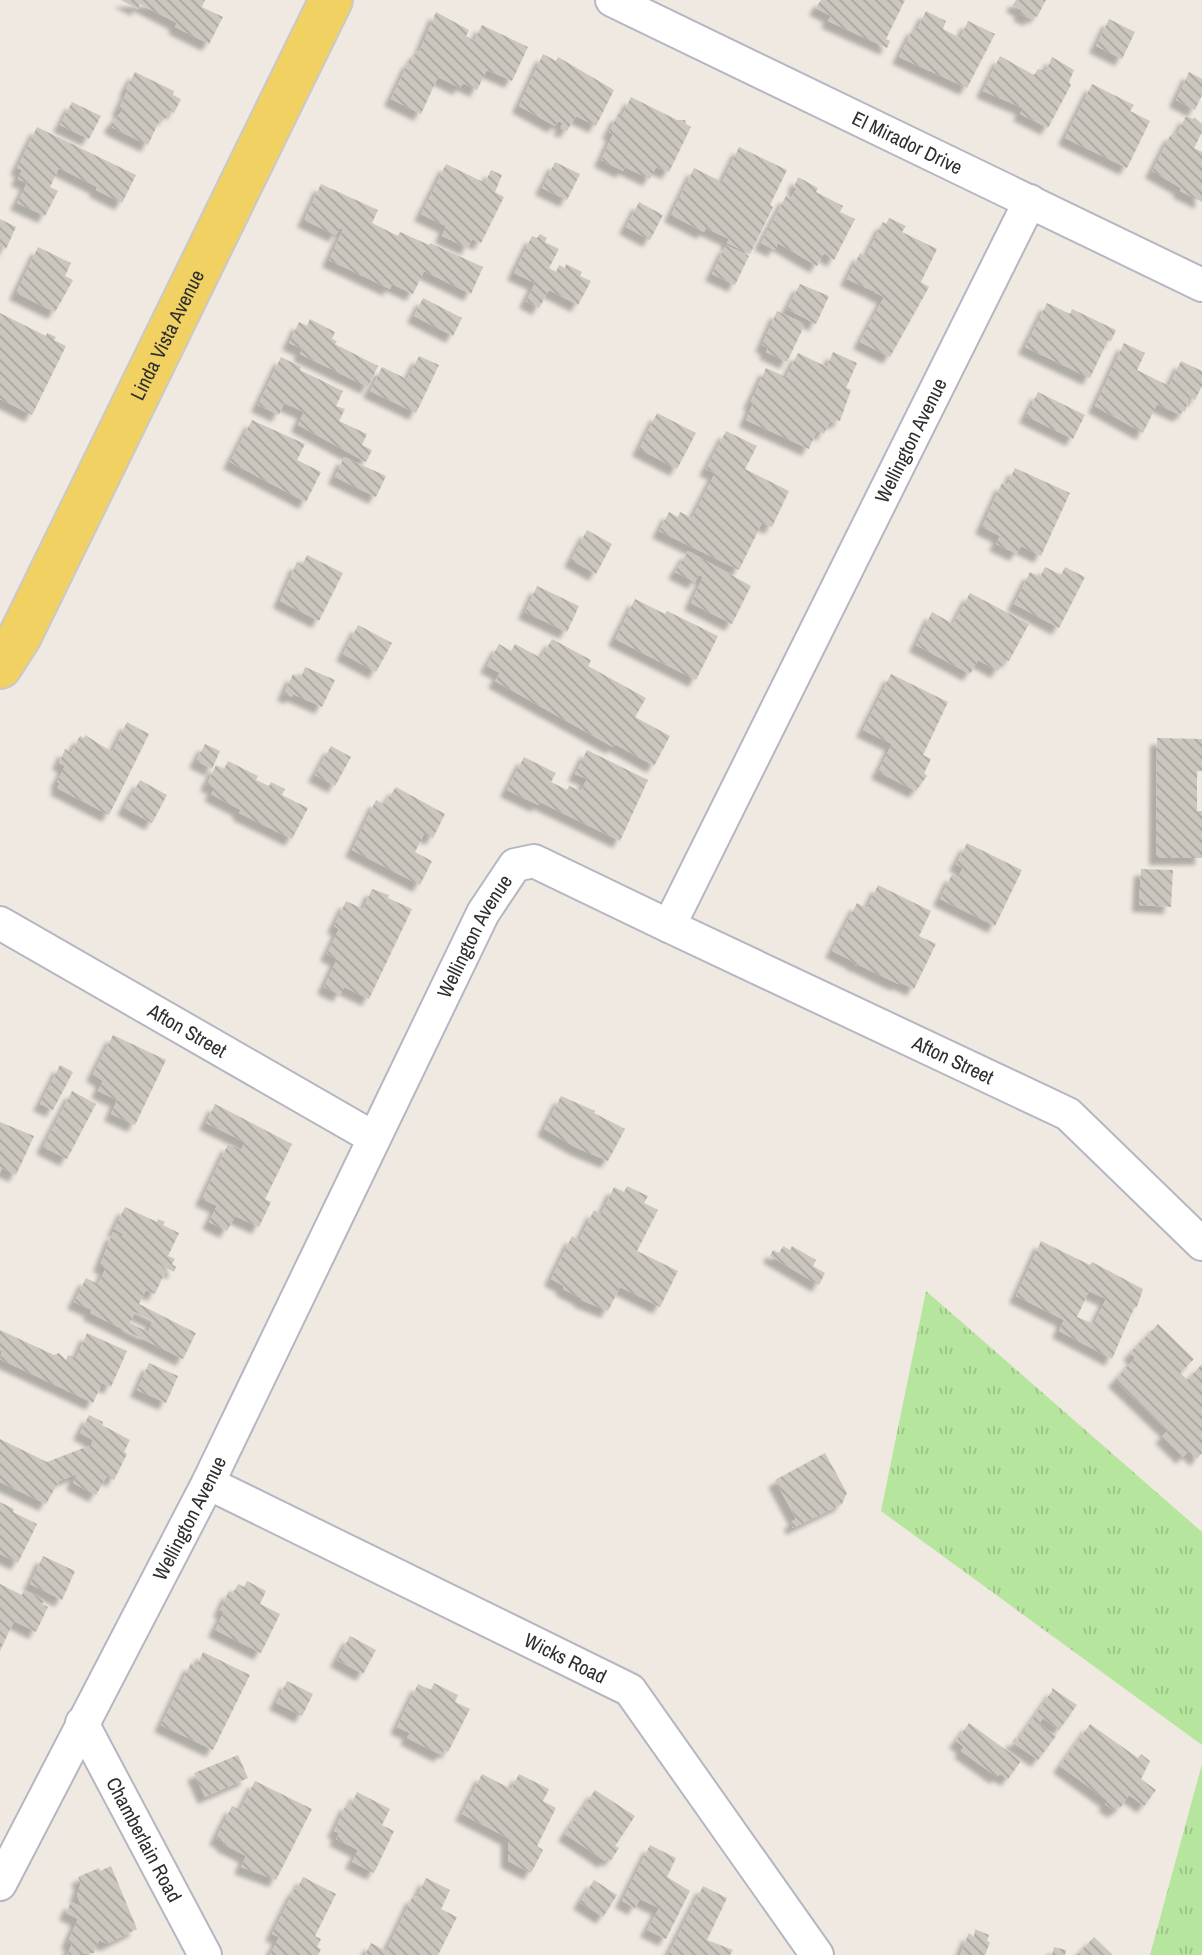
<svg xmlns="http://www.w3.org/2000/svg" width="1202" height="1955" font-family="'Archivo Narrow',sans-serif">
<defs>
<pattern id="grass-tufts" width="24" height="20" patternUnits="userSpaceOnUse" patternTransform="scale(2)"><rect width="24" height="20" fill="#b6e59e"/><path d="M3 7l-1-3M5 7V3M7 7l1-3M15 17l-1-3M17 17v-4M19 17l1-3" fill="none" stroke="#9dc588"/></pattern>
<pattern id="building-back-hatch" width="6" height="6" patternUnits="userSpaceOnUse" patternTransform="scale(2)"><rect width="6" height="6" fill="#cbc7bf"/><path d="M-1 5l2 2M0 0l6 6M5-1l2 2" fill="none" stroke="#afaba4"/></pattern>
<filter id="shadow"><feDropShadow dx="-7" dy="7" stdDeviation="2" flood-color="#0004"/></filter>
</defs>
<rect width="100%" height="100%" fill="#efe9e1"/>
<path fill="url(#grass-tufts)" d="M926,1291L1202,1532V1745L881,1511Z
M1202,1764V1955H1150Z"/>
<path fill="url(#building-back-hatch)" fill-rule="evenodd" filter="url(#shadow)" d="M121,0H205L202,7L223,17L209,44L175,27L177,23L140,4L138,9Z
M821,0H905L886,39L890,41L887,48L828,21L831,16L816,8Z
M1016,0H1046L1037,17L1033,15L1031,19L1020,14L1022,10L1013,5Z
M926,11L946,21L943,29L960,38L968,21L995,34L967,88L899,57L914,27L917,29Z
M436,12L469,30L466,36L474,41L482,25L528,47L512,81L487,70L477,90L463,83L460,88L438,77L421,114L391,99L409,61H411L417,51L419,52Z
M1109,19L1135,32L1122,59L1096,46Z
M543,54L556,61L558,57L614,90L596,126L576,116L567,131L560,128L563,123L558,121L555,126L519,106Z
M1000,56L1034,75L1038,69L1046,71L1052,57L1074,70L1069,82L1071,85L1048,128L1020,114L1023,108L983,91Z
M135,72L174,91L173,95L181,99L174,113L170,110L165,119L161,117L148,145L113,128L111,124L122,111L119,109L127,91L133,94L126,89Z
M1189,72L1202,79V95L1195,110L1176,100Z
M1092,84L1134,105L1130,111L1150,121L1127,168L1065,138Z
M631,97L677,120H685L686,124L691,127L669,172L656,167L650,179L625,167L623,171L601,160L613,134L609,132L618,114L622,116Z
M72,102L101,116L89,139L60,125Z
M1186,116L1193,119L1194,117L1202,124V132L1194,148L1202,152V202L1180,191L1181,188L1152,171L1170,136L1174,133L1177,134Z
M37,127L136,175L122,203L96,190L97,187L59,168L50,187L58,191L45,216L17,203L27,183L18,179L22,170L17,168Z
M739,147L787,170L770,205L773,207L750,254L727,243L729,239L706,228L704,232L671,215L694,168L722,182Z
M555,162L580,174L567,200L542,188Z
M446,164L485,183L491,170L502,175L495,192L504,197L481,243L472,239L468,248L442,236L446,226L421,214Z
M798,177L818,188L816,192L843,206L840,212L855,219L834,260L824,253L817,266L778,243L775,250L761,243L786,196L791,198L797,188L794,187Z
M321,184L378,210L372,223L398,236L400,232L429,245L430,243L483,267L471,294L424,271L413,294L392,284L390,289L329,260L343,229L340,228L336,235L304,220Z
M639,202L663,215L650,240L626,227Z
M889,218L906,226L902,232L937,249L921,282L929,287L890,357L860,342L884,297L874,292V289L873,291L847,279L860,253L866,256L883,222L886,224Z
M0,219L16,227L6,249L0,246Z
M540,234L547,238L545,242L559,249L549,268L556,272L559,265L565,268L566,264L582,272L580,276L591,281L578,305L549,290L539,308L526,301L535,283L514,273L532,236L537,238Z
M726,245L749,256L735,285L712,274Z
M38,247L71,263L65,276L73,280L55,312L16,293Z
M800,284L829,296L816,324L787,309Z
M423,298L462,318L453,336L414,316Z
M1047,303L1070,314L1072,309L1116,330L1111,341L1108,340L1090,378L1025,347Z
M777,311L805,324L787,362L766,352L768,348L762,345Z
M0,313L46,336L47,333L56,337L54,340L66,346L32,415L0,399Z
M310,319L335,332L332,339L337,341L335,344L378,366L368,387L300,354L303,349L289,343L299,322L307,326Z
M1124,343L1145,353L1137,370L1169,386L1181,361L1202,371V386L1195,400L1189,397L1185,412L1183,411L1180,415L1157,404L1143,433L1095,406Z
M833,352L857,363L846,388L851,390L840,421L836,420L835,423L830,421L824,434L817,430L809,449L746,420L753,404L750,403L766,368L786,377L798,353L827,367Z
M419,356L439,365L416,413L370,391L382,367L407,379Z
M281,357L301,367L300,370L343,391L336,406L345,409L339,421L367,434L362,445L372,450L366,462L298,425L304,412L284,403L279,415L258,405Z
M1038,392L1085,415L1073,439L1026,416Z
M657,413L696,433L677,469L639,449Z
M252,420L305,444L297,460L321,472L306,502L230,462Z
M726,431L757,446L745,469L789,491L772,527L762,523L739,570L659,531L669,512L678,517L680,512L692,518L715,473L706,469Z
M344,457L386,476L376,497L335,477Z
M1015,468L1070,493L1041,556L1021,546L1017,554L996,544L1000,536L982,527L1002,483L1007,485Z
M587,530L612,544L596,574L571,560Z
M688,551L751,586L732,624L691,603L703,577L699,575L695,582L675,572Z
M307,555L343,573L319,621L280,601L297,562L302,565Z
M1045,567L1061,575L1065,567L1085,577L1059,628L1014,604L1030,572L1040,577Z
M537,586L579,606L567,632L525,612Z
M970,593L1029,624L1009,661L1005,659L998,671L978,660L970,674L916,645L932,612L953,624Z
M635,599L665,614L667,611L718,636L696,680L615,639Z
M358,625L392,643L376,672L343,654Z
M552,639L591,660L588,666L646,698L635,717L670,736L654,766L615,744L613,747L495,681L500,673L487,666L499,644L511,651L515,644L541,658Z
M305,667L335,680L322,707L293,694L292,697L284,694L293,674L301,678Z
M891,674L948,702L923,755L931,759L924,773L927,776L916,791L878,772L892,744L863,730Z
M127,722L149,734L109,815L57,788L60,783L57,782L65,766L59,763L65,749L71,753L80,736L84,738L85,735L112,752Z
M1157,738L1202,739V771H1197V811H1202V858H1156Z
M205,744L220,751L212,769L196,761Z
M331,746L351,757L335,786L315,775Z
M587,750L648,780L620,841L540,802L538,805L507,790L524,757L556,773L551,782L567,790L569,786L581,791L587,779L575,774Z
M228,761L258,776L256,780L269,786L271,782L285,789L282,795L308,808L292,839L239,813L241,810L211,794L215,788L207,784L216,765L224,769Z
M140,780L167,795L152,823L124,808Z
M396,787L445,814L433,838L424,834L415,852L432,861L420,885L352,850L376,800L384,804Z
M967,843L1022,870L995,926L940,899L952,874L958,877L963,868L956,864Z
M1141,869L1173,870L1171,907L1139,905Z
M878,885L931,911L919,936L936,944L914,989L899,982L898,984L857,964L856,966L854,962L832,951L857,903L867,908Z
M372,889L389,895L388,898L412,909L369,999L344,987L340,995L324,987L337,959L327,954L339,929L334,926L346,901L363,909Z
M113,1035L166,1060L135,1125L111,1114L117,1100L98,1091L103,1081L93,1074Z
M60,1065L73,1072L53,1110L40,1104Z
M72,1091L96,1104L67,1159L43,1147Z
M561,1096L595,1111L594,1113L625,1129L608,1161L577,1148L544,1129Z
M215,1104L292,1144L265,1199L271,1202L259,1227L235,1216L227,1231L209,1222L217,1206L202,1199L228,1144L241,1150L245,1142L206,1123Z
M0,1122L34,1136L16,1175L2,1168L0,1173Z
M627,1186L648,1196L644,1203L658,1210L637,1251L678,1271L660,1307L620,1287L608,1311L581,1300V1298L563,1289L564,1286L551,1279L572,1236L579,1240L594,1210L601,1214L614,1187L624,1192Z
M125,1207L157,1222L158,1219L165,1222L163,1225L179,1233L168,1256L175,1259L172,1264L176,1267L174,1272L155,1262L166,1270L155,1294L146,1290L139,1304L196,1333L183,1359L90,1313L92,1310L74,1302L86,1278L98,1284L106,1268L100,1265L113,1232L122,1237L123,1234L114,1229ZM135,1312L153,1321L148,1332L130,1323Z
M1041,1241L1090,1265L1092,1262L1143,1289L1137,1307L1134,1308L1112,1359L1059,1331L1064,1320L1016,1296ZM1089,1291L1106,1299L1094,1324L1077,1317Z
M783,1246L790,1250L792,1246L816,1260L813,1266L825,1273L819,1285L770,1256L773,1250L779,1253Z
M1158,1324L1194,1359L1180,1373L1187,1380L1202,1364V1453L1197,1459L1189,1451L1183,1457L1162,1436L1168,1431L1115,1380L1135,1358L1130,1353Z
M0,1330L54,1355L59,1353L66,1360L68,1355L76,1358L87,1333L127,1351L111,1387L102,1383L93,1403L0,1359L2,1351L0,1350Z
M149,1363L178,1376L166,1403L137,1390Z
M89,1415L103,1422L102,1425L130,1440L124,1452L127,1454L114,1480L107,1476L96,1495L73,1483L77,1474L59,1481L46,1504L0,1482V1439L47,1462L91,1445L93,1440L80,1433Z
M825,1453L847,1493L842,1504L793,1528L791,1522L796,1519L775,1480Z
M0,1502L14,1509L13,1512L37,1524L18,1563L0,1554Z
M43,1556L75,1571L62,1600L30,1584Z
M247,1581L266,1591L260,1604L280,1614L261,1653L215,1630L224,1612L220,1610L229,1591L233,1593L238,1584L244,1587Z
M0,1584L22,1595L24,1590L44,1600L42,1604L48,1607L36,1632L14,1621L0,1651Z
M350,1636L376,1650L363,1674L337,1660Z
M203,1652L250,1675L213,1750L161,1725L191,1663L197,1666Z
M287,1681L313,1694L302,1716L276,1703Z
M434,1683L458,1695L455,1702L470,1709L448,1752L444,1750L441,1755L407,1738L410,1733L397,1727L418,1684L431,1690Z
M1052,1688L1077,1705L1059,1730L1043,1718L1039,1724L1056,1736L1038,1760L1012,1742L1015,1738L1018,1740L1052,1691Z
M969,1723L1021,1761L1008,1779L1000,1774L997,1777L961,1751L964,1747L956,1741Z
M1090,1724L1138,1758L1141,1754L1150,1761L1141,1779L1156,1790L1144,1806L1129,1795L1120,1808L1118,1807L1115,1811L1105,1804L1108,1801L1060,1766Z
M238,1755L248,1778L205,1797L194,1773Z
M482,1774L511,1789L519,1774L549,1789L543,1801L556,1808L537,1846L543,1850L531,1873L508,1861V1838L462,1814Z
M255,1781L312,1809L276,1880L241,1867L246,1856L223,1844L224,1842L216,1838L232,1806L240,1810Z
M595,1790L635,1816L615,1846L619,1848L611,1860L608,1857L605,1861L565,1834Z
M357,1792L390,1809L382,1825L394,1831L374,1873L352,1862L358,1850L336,1839L339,1833L334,1831L347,1803L351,1805Z
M650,1845L676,1858L667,1877L690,1891L666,1939L647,1930L659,1908L640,1899L635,1908L622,1901Z
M111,1866L137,1929L107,1944L99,1940L94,1953L67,1955L72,1944L68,1942L78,1919L66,1913L71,1902L82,1907L77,1895L81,1883L78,1877L99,1868L100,1871Z
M303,1877L336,1894L315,1936L321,1939L317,1947L321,1949L318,1955H270L279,1937L272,1934L295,1888L297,1889Z
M426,1878L450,1890L441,1909L457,1917L438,1955H365L371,1943L386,1951L413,1896L417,1897Z
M594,1880L617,1895L603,1917L580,1902Z
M703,1886L727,1898L707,1940L733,1950L730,1955H668Z
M975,1929L989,1935L987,1941L990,1942L985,1955H960L969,1933L974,1937Z
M1094,1937L1113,1955H1077Z
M1054,1947L1066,1950L1065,1955H1052Z"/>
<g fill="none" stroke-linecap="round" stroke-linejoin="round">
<defs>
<g id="minor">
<path id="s1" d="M612,0L1202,285"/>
<path id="s2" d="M0,923L374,1138"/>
<path id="s3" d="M669,926L1068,1114L1202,1244"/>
<path id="s4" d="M208,1483L630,1690L817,1955"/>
<path id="s5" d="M82,1723L205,1955"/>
<path id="s6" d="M0,1884L208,1483L483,913L515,865L534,861L669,926L1030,201"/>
</g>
<g id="major">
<path id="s7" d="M0,667L20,636L331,0"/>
</g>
</defs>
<use href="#minor" stroke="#b4b7c1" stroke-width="36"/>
<use href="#major" stroke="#c9c9c9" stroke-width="46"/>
<use href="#minor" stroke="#fff" stroke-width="32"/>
<use href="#major" stroke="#f2d163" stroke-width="42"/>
</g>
<g text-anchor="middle" stroke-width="8" stroke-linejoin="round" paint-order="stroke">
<g font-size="20" fill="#2e2e2e" stroke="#fff">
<text dy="7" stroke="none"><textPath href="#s1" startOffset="328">El Mirador Drive</textPath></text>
<text dy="7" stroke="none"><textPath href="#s7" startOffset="372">Linda Vista Avenue</textPath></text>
<text dy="7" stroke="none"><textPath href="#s6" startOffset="1854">Wellington Avenue</textPath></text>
<text dy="7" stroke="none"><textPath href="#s6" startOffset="1060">Wellington Avenue</textPath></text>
<text dy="7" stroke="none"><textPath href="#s2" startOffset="216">Afton Street</textPath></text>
<text dy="7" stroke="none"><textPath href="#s3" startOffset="314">Afton Street</textPath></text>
<text dy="7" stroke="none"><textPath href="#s6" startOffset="412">Wellington Avenue</textPath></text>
<text dy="7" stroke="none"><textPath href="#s4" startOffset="398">Wicks Road</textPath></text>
<text dy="7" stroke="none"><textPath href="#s5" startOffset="132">Chamberlain Road</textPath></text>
</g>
</g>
</svg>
